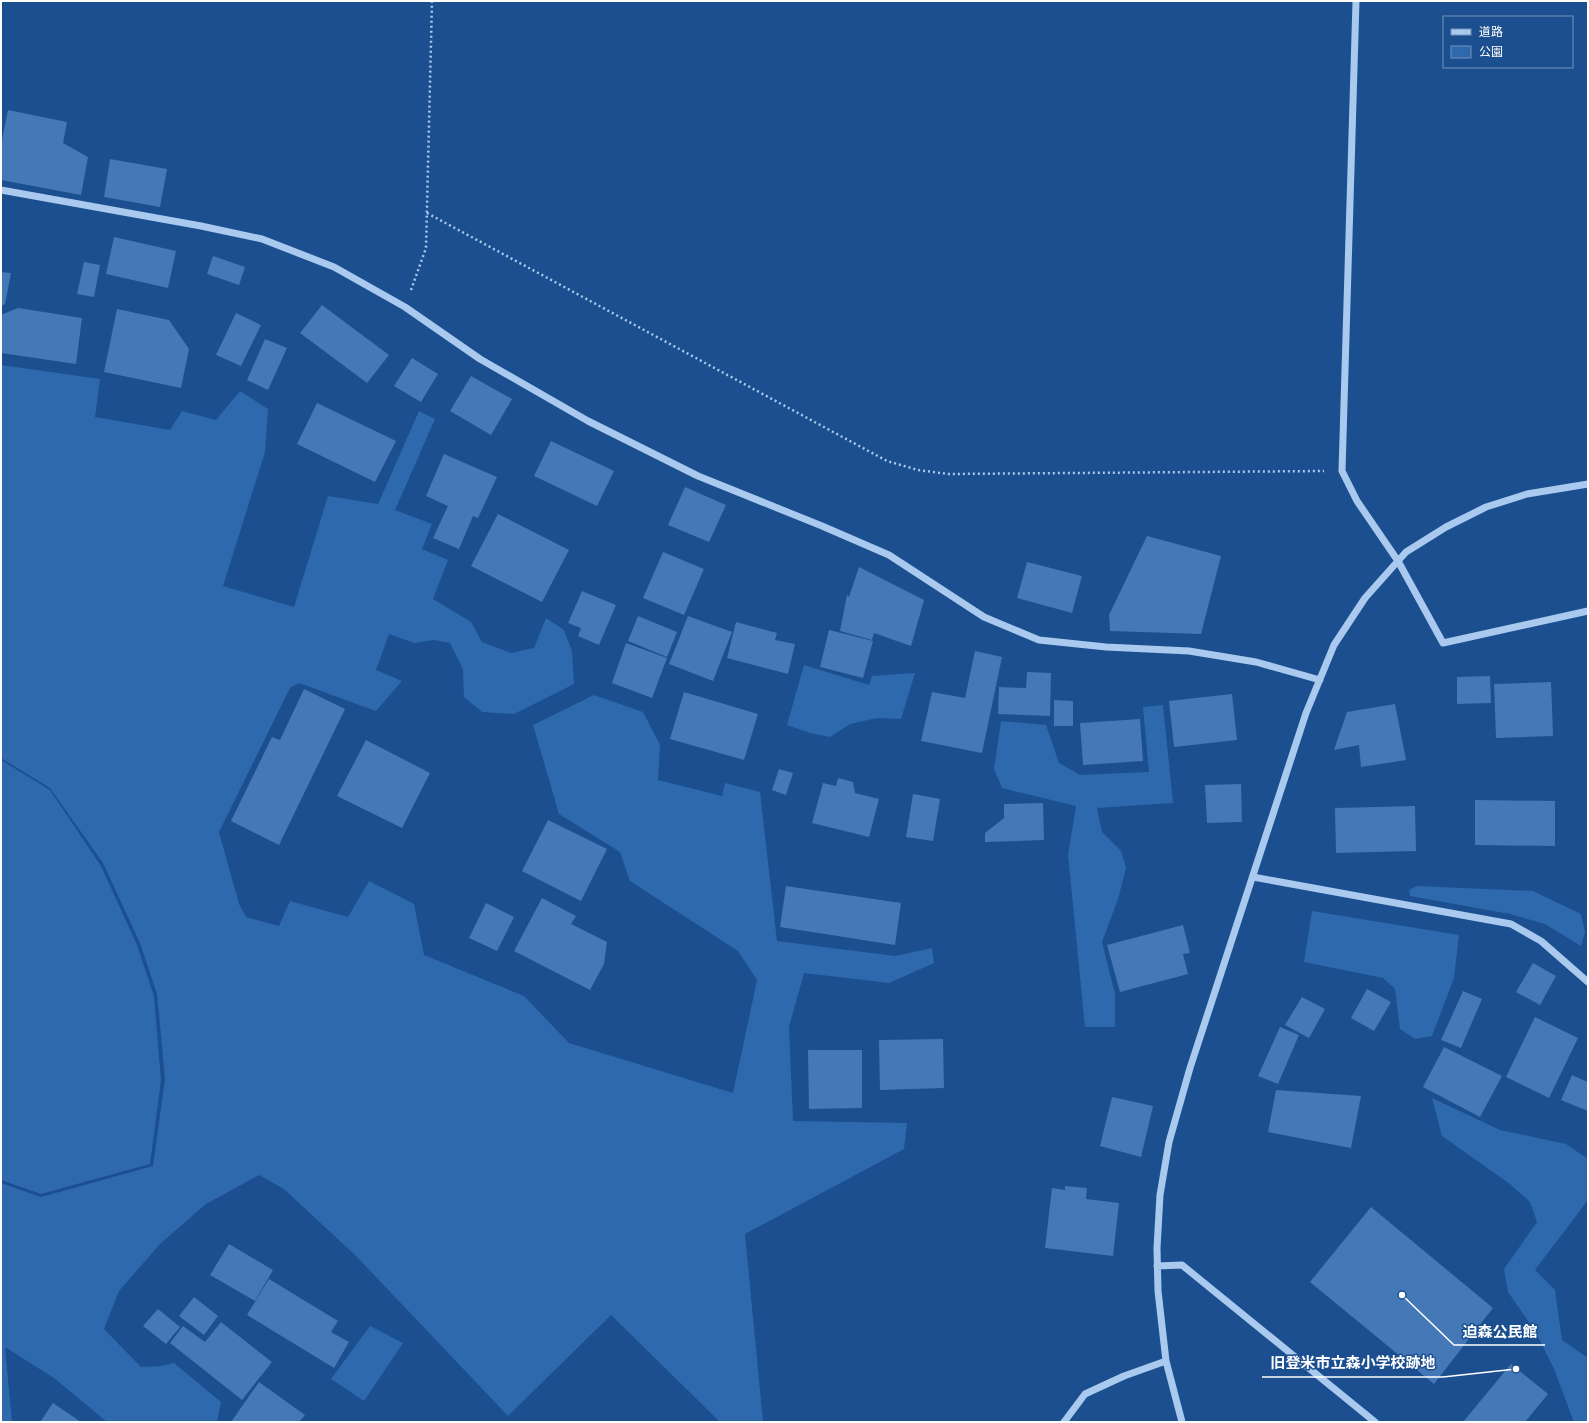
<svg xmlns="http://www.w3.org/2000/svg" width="1589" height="1423" font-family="Poppins,'Noto Sans JP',sans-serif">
<rect width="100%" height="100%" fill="#1b4f8f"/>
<path fill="#2e69ad" d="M1,365L100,379L95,417L170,430L182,411L216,420L240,391L268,409L265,452L223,586L294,607L328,496L378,504L419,411L435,419L395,510L432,524L422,549L448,560L433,599L471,622L482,642L511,653L534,648L546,618L564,630L572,651L574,684L514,714L482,712L464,697L463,669L450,643L434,640L414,643L389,634L376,670L402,681L376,711L299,683L290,688L219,832L239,904L246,917L279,926L290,901L348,917L369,881L414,904L424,955L524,996L569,1043L733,1093L757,980L738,951L630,881L620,852L559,814L533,725L594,695L643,712L660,745L658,780L722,796L725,783L760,792L777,941L895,956L932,948L934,963L889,983L804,973L789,1027L793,1121L907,1123L904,1149L745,1234L763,1422H720L611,1315L508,1416L357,1257L284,1189L259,1175L206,1204L160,1244L119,1291L104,1329L141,1367L162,1366L174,1363L221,1402L217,1422H107L54,1378L5,1347L12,1422H1V1183L41,1197L153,1166L165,1079L157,994L140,943L103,863L50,788L1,758Z
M804,665L869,685L872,676L915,673L901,719L877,718L850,724L830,737L810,733L787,725Z
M1163,705L1173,803L1097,808L1102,832L1121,851L1126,868L1118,899L1102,942L1115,994V1027H1085L1068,855L1076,806L1002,788L994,769L1001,721L1046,725L1059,763L1080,775L1149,772L1143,707Z
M1,760L50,790L101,866L137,945L154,996L161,1080L150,1164L41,1194L1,1180Z
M1417,886L1533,891L1581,914L1585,932L1581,946L1545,924L1510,914L1410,896L1409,890Z
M1312,911L1459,935L1454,978L1432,1036L1415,1039L1400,1029L1395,989L1383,978L1304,962Z
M1432,1098L1500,1130L1566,1144L1588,1159V1200L1535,1270L1555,1290L1562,1340L1588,1358V1422H1574L1554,1369L1535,1331L1508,1292L1504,1269L1537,1222L1530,1202L1510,1184L1442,1136Z
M370,1326L403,1343L364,1401L331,1379Z"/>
<path fill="#4478b7" d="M8,110L67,122L63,143L88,157L81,195L1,180V145Z
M110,159L167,169L160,207L104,197Z
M114,237L176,251L168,288L106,274Z
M213,256L245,267L239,285L207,274Z
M84,262L100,265L94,297L77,294Z
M1,272L11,273L5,304L1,306Z
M322,305L389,355L367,383L300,333Z
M18,308L82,318L76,364L1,353V315Z
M117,309L169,320L189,349L181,388L104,372Z
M236,313L261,325L241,366L216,355Z
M265,339L287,348L268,390L247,380Z
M412,358L438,374L421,402L394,386Z
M471,376L512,399L491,435L450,411Z
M317,403L396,441L375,482L297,444Z
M551,441L614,471L597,506L534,476Z
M444,454L497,477L478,518L473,516L459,549L433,538L448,506L426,496Z
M685,487L726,505L709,542L668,525Z
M498,514L569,550L542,602L471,566Z
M1147,536L1221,556L1201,634L1110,631L1109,615Z
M663,552L704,569L684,615L643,598Z
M1027,562L1082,576L1072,613L1017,598Z
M859,567L924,600L911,646L874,633L872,640L840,631L847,595L849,597Z
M582,591L616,605L599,645L578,636L581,628L568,623Z
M638,616L677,632L667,657L628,641Z
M688,616L732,632L713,681L669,664Z
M736,622L777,633L775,640L795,644L788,674L727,658Z
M829,630L873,641L863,678L820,667Z
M626,643L667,658L652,698L612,683Z
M975,651L1002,657L982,753L921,741L932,692L965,698Z
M1027,672L1051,673L1050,716L998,714L999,687L1026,688Z
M1490,676L1491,703L1457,704V677Z
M1551,682L1553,736L1496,738L1494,684Z
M304,689L345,709L279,845L231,821L272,737L280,740Z
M684,692L758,714L744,760L670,739Z
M1232,694L1237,740L1174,747L1169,701Z
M1054,700L1073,701V726H1054Z
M1395,704L1406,760L1361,767L1359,745L1334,750L1347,712Z
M1140,719L1143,761L1083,765L1080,723Z
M366,740L430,773L402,828L337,796Z
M779,769L793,773L786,795L772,790Z
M838,778L853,782L855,793L879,799L869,837L812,823L823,783L836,786Z
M1241,784L1242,822L1207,823L1205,785Z
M913,794L940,799L933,841L906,837Z
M1475,800L1555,801V846L1475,845Z
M1043,803L1044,840L985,842V833L1004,818V804Z
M1415,806L1416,851L1336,853L1335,808Z
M548,820L607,849L581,901L522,871Z
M786,886L901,903L895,945L780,927Z
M542,898L576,916L571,924L607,942L604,964L590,990L514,951Z
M486,903L514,917L497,951L469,938Z
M1183,925L1190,953L1183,954L1188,974L1120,992L1107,945Z
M1533,963L1556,976L1540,1005L1516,992Z
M1367,989L1391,1002L1374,1031L1351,1018Z
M1463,991L1482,999L1461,1048L1441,1040Z
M1302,997L1325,1009L1309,1038L1285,1025Z
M1535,1017L1578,1038L1549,1098L1506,1077Z
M1280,1027L1299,1035L1278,1084L1258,1076Z
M943,1039L944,1088L880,1090L879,1040Z
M1444,1047L1502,1076L1480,1117L1423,1087Z
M808,1050H862V1108L809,1109Z
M1572,1075L1588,1082V1111L1561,1100Z
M1276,1090L1361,1096L1351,1148L1268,1132Z
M1112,1097L1153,1106L1141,1157L1100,1146Z
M1065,1186L1087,1188L1086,1199L1119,1203L1113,1256L1045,1248L1052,1188L1065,1190Z
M1371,1207L1493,1308L1434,1384L1310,1282Z
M229,1244L273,1270L255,1301L210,1275Z
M269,1279L338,1321L331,1332L349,1342L334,1368L247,1315Z
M194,1297L218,1316L204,1335L179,1316Z
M158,1309L180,1327L166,1344L143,1326Z
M221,1322L272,1362L242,1400L170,1343L183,1326L205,1342Z
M1511,1364L1548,1394L1525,1422H1463Z
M259,1382L305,1415L299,1422H231Z
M53,1403L81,1422H40Z"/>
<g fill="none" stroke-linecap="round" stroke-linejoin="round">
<path stroke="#a9c9ee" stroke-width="2.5" stroke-dasharray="2 3" stroke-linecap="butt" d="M427,213L887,461L918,470L948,474L1324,471
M411,290L426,248L432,1"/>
<path stroke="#a9c9ee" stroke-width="7" d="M1356,1L1342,471L1357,501L1398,561L1443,643L1588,611
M1,190L201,226L262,239L334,267L405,307L480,359L588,421L698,476L822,526L889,555L984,617L1039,640L1106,647L1189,651L1256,662L1320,680
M1253,877L1511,924L1541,941L1588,982
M1157,1266L1182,1265L1375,1422
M1064,1422L1085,1394L1124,1376L1166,1361
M1182,1422L1166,1361L1158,1291L1157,1248L1160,1195L1169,1142L1190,1068L1306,713L1334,645L1365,598L1406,552L1446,527L1486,507L1527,494L1588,484"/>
</g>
<path fill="none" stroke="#fff" stroke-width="1.5" d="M1402 1295L1454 1345H1545M1516 1369L1443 1377H1262"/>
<g fill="#fff" stroke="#1b4f8f" stroke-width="1.5">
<circle cx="1402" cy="1295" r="4"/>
<circle cx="1516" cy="1369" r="4"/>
</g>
<g font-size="15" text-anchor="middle" font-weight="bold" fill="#fff" stroke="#1b4f8f" stroke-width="3" stroke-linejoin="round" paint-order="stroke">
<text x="1500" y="1337">迫森公民館</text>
<text x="1353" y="1368">旧登米市立森小学校跡地</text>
</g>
<rect width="1589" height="1423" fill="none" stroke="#ffffff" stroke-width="4"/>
<rect x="1443" y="16" width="130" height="52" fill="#1b4f8f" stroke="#7695bc"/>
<rect x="1451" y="29" width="20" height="6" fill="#a9c9ee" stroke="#7695bc"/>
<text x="1479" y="36" font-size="12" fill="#ffffff">道路</text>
<rect x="1451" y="46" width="20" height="12" fill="#2e69ad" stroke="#7695bc"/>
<text x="1479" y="56" font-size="12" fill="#ffffff">公園</text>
</svg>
